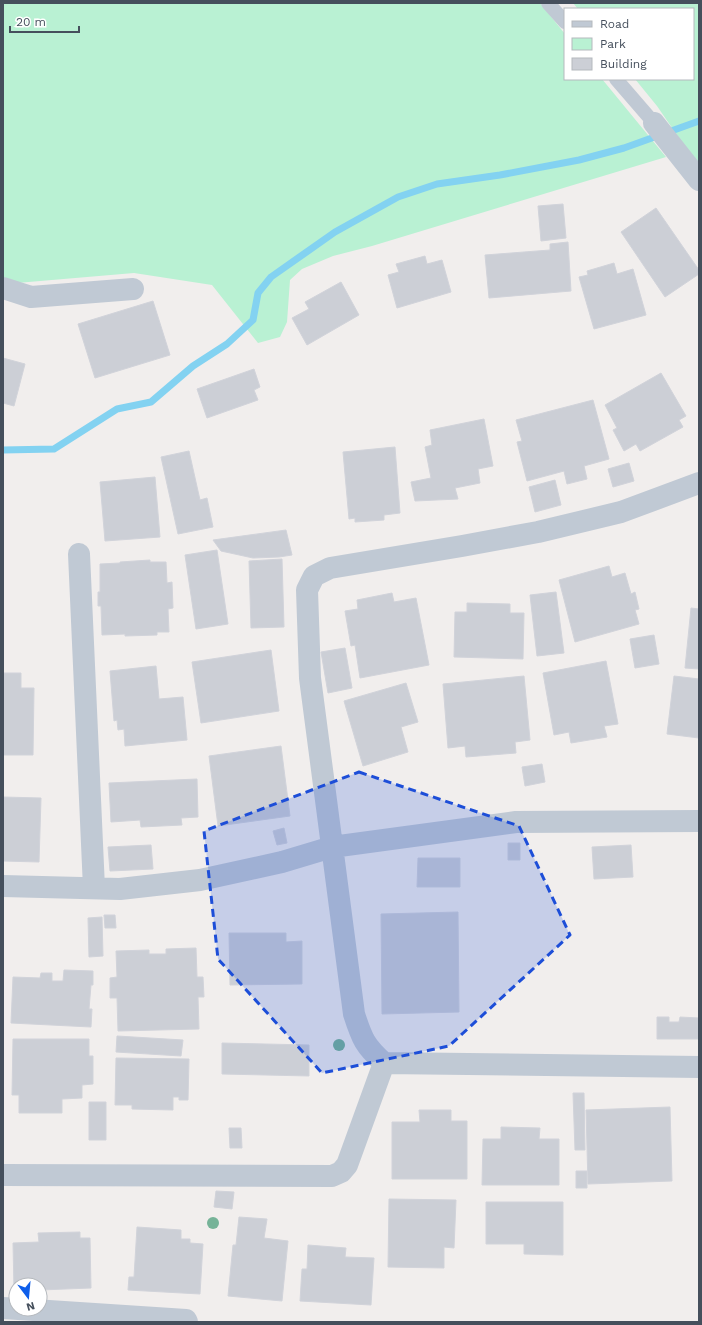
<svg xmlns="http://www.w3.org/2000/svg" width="702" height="1325" font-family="'Work Sans',sans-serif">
<rect width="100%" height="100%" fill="#f1eeed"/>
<path fill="#b9f1d3" d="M3,3H540L565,34V79H602L666,157L372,246L333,256L302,269L290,280L287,322L280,337L258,343L212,285L134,273L5,284L3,282Z
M573,3H699V167L657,106L635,79H693V9H578Z"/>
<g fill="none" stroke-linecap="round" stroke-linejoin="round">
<path stroke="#83d2f1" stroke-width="7" d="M3,450L54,449L117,409L151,402L193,366L227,344L253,320L258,293L271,277L335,232L398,197L437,184L500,175L579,160L624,148L699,121"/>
</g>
<path fill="#cccfd6" stroke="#d1d3da" d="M563,204L566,238L541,241L538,206Z
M656,208L699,270V274L665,297L621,232Z
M568,242L571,291L489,298L485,255L550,250V244Z
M425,256L427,264L442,260L451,292L397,308L388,275L399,272L396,264Z
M614,263L617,274L633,269L646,315L594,329L579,277L588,275L587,271Z
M341,282L359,315L307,345L292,318L309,309L305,302Z
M153,301L170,355L95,378L78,324Z
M3,358L25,364L14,406L3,403Z
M254,369L260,387L254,390L258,400L207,418L197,389Z
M661,373L686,416L679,420L683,427L640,451L636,444L624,451L613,430L617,428L605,405Z
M593,400L609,459L584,466L587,479L567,484L564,471L527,481L517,442L522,441L516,420Z
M484,419L493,466L478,469L480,483L455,488L458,499L415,501L411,482L431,478L425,447L432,445L430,430Z
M395,447L400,513L384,515V520L355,522V518L349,519L343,452Z
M189,451L200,500L207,498L213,527L178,534L161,457Z
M629,463L634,481L613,487L608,469Z
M155,477L160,537L105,541L100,482Z
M555,480L561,505L535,512L529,487Z
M286,530L292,555L279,557L253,558L221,551L213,540Z
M217,550L228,624L196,629L185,555Z
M282,559L284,627L251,628L249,561Z
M150,560V562H166L167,583L172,582L173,608L168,609L169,632H157V635L125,636V634L102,635L101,606H98V592H100V564L120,563V562Z
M609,566L612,577L625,573L631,594L635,592L639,609L635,610L639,624L575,642L559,580Z
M556,592L564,653L537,656L530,595Z
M392,593L394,602L416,598L429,665L360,678L355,645L351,646L345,611L358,609L357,600Z
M467,603L510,604V613H524L523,659L454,657L455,612H467Z
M691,608L699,609V669L685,668Z
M654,635L659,664L635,668L630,639Z
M345,648L352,688L328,693L321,652Z
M271,650L279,711L201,723L192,662Z
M606,661L618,724L604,726L607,737L571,743L569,732L554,735L543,673Z
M156,666L159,699L183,697L187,740L125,746L124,729L118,730L117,720L114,721L110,671Z
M3,673H21V688H34L33,755H3Z
M524,676L530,740L515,742L516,753L466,757L465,746L448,748L443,684Z
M674,676L699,679V738L667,734Z
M406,683L418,722L401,727L408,752L363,766L344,701Z
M281,746L290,816L218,826L209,756Z
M542,764L545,782L525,786L522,767Z
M197,779L198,817L181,818L182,825L141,827L140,820L111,822L109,783Z
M3,797L41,798L39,862L3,861Z
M284,828L287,843L277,845L273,831Z
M508,843H520V860H508Z
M151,845L153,869L110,871L108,847Z
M631,845L633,877L594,879L592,847Z
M418,858H460V887H417Z
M458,912L459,1012L382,1014L381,914Z
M104,915H115L116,928H105Z
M102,917L103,956L89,957L88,918Z
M229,933H286V942L302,941V984L230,985Z
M196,948L197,977H203L204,997H198L199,1029L118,1031L117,998H110V978L117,977L116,951L149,950V954H166V949Z
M64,970L93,971V985H91L89,1009H92L91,1027L11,1023L13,977L40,978L41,973H52V981H63Z
M657,1017H669V1022H679L680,1017L699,1018V1039H657Z
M117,1036L183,1040L181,1056L116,1052Z
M13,1039H89V1056H93V1084L82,1085V1098L62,1099V1113H19V1095H12Z
M222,1043L309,1045V1076L222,1074Z
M116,1058L189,1059L188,1100H179V1097H173V1110L132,1109V1105H115Z
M573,1093H584L585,1150H575Z
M89,1102H106V1140H89Z
M670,1107L672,1181L588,1184L586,1110Z
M419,1110H451V1121H467V1179H392V1122H420Z
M501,1127L540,1128L539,1139H559V1185H482L483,1139H501Z
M229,1128H241L242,1148H230Z
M576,1171H587V1188H576Z
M216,1191L234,1192L232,1209L214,1207Z
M389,1199L456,1200L454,1248L444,1247V1268L388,1267Z
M486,1202H563V1255L524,1254V1244H486Z
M239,1217L267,1219L264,1238L288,1241L282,1301L228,1296L233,1245H236Z
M137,1227L181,1230V1239H190V1243L203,1244L200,1294L128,1290L129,1277H134Z
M80,1232V1238H90L91,1288L40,1290V1285H16V1291H14L13,1243L39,1242L38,1233Z
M308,1245L346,1248L345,1257L374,1258L371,1305L300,1301L302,1269H307Z"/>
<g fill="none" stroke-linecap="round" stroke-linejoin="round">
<path stroke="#c0c9d4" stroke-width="14" d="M548,3L565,22
M616,79L654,123"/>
<path stroke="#c0c9d4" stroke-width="22" d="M654,123L699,180
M3,288L31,297L133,289
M79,554L94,888
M3,886L120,889L200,880L282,862L332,847L516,822L699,821
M384,1063C365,1046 362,1039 354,1014L310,678L307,590L314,576L330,568L462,546L538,532L621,512L699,483
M3,1175L332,1176L341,1172L347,1165L384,1063L699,1067
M3,1308L186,1320L187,1322"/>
</g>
<g fill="#76b398">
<circle cx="339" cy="1045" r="6"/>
<circle cx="213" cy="1223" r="6"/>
</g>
<path fill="#1d4ed8" fill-opacity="0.2" stroke="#1d4ed8" stroke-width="3" stroke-dasharray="8 5" stroke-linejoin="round" d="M359,772L519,826L570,935L449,1046L322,1073L218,959L204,831Z"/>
<rect width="702" height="1325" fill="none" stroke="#454f5c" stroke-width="8"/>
<rect x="564" y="8" width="130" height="72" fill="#ffffff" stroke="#b5b9be"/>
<rect x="572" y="21" width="20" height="6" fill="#c0c9d4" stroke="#b5b9be"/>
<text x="600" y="28" font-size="12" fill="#454f5c">Road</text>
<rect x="572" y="38" width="20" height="12" fill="#b9f1d3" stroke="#b5b9be"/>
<text x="600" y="48" font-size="12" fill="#454f5c">Park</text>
<rect x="572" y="58" width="20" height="12" fill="#cccfd6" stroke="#b5b9be"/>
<text x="600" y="68" font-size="12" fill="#454f5c">Building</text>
<g transform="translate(28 1297) rotate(164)"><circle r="19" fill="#ffffff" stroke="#b5b9be"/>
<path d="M0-3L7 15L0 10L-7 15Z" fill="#0e5eea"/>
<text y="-6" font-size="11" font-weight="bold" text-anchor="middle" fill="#454f5c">N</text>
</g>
<path d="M10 26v6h69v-6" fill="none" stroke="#454f5c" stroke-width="2"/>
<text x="16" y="26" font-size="12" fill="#454f5c" stroke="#ffffff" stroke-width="3" paint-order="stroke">20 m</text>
</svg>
